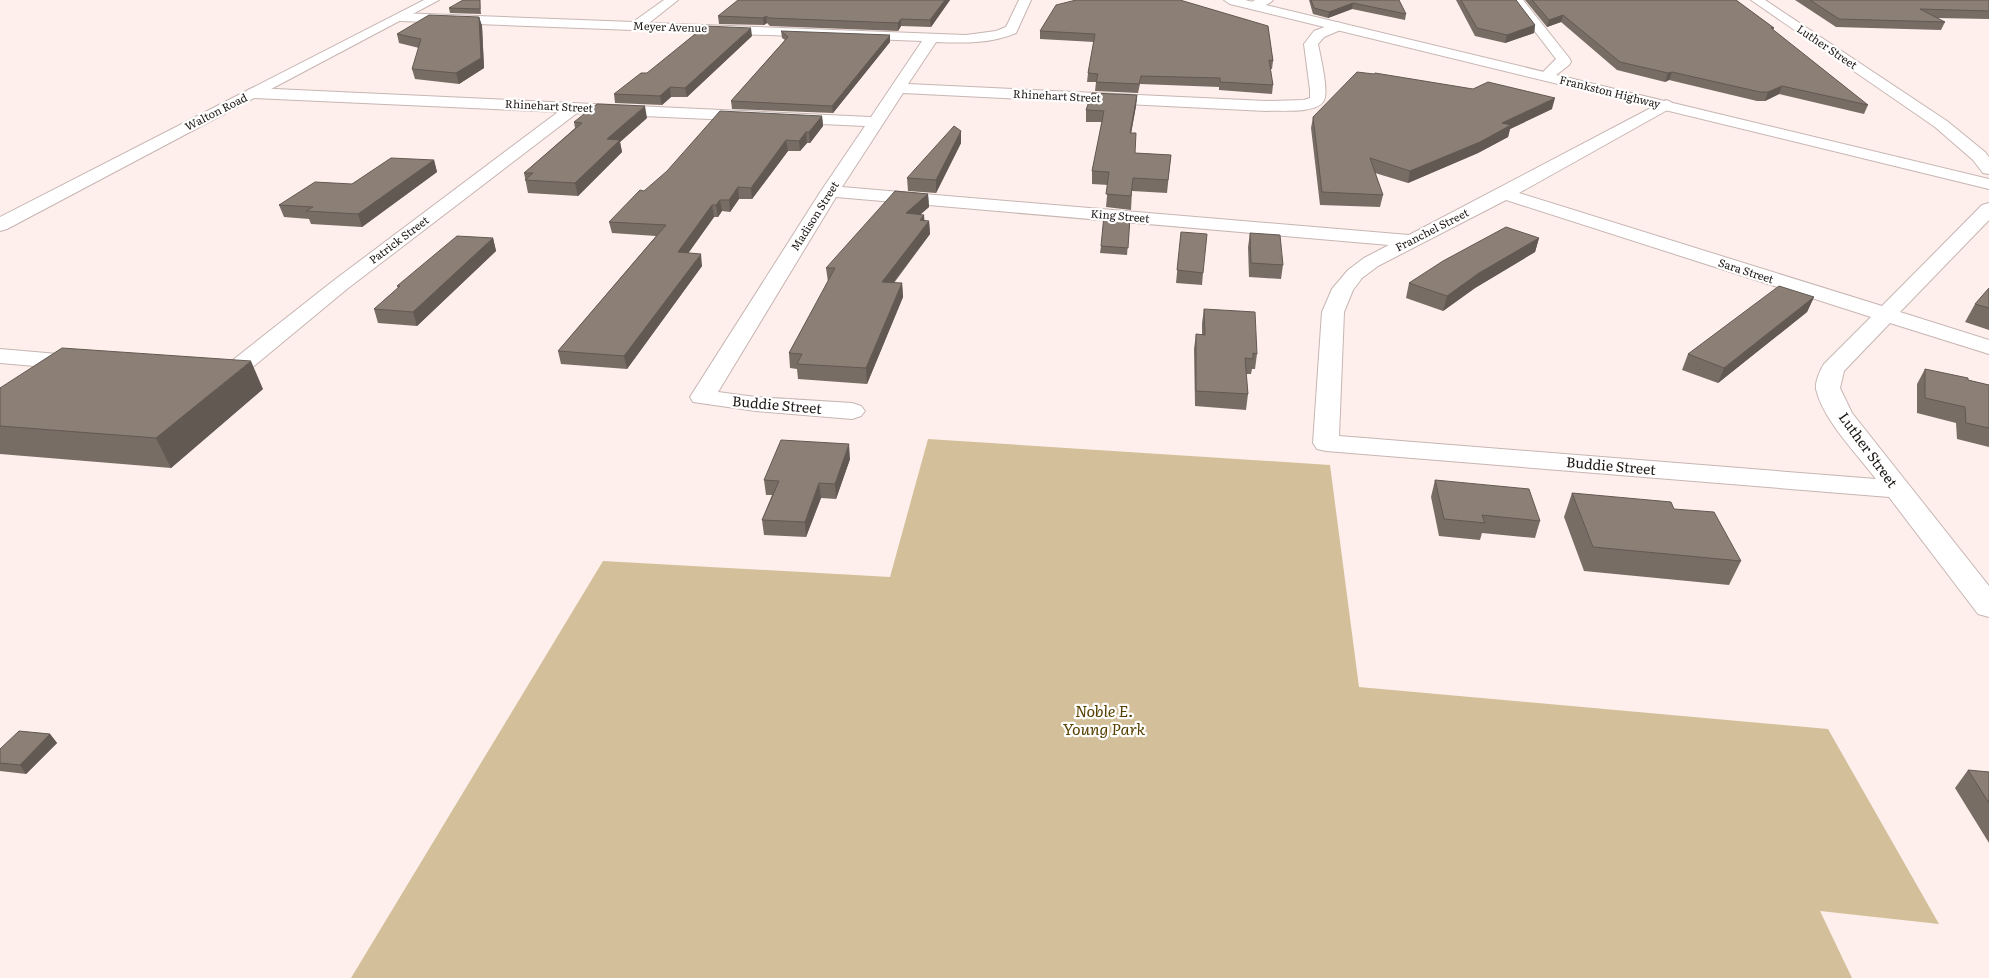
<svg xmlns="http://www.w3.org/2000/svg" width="1989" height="978" font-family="Literata,serif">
<rect width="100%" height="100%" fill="#feefec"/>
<path fill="#d3c09a" d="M928,439L1330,465L1359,687L1828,729L1939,924L1820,911L1852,978H351L603,561L890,577Z"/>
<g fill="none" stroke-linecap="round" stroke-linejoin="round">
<defs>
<path id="street" d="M664,0H678L649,23L966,35L996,31L1006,27L1019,0H1031L1016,33C990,44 963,43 936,42L908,84L1266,101L1304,100L1310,98V90L1304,44L1314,31L1338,22L1345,26L1343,29L1324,37L1318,44C1320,55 1330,94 1323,102C1314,114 1280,110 1266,111L903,93L842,187L1409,235L1666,100L1671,102L1674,105L1671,108L1519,193L1882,306L1982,205L1989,203V220L1900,312L1989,340V354L1890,323L1844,371L1840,388L1852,413L1989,586V617L1978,614L1889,497L1326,451L1317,449L1313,443L1322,312L1332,289L1348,270L1364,258L1389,245L836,197L718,392L756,397L852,403L861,406L865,411L861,416L852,419L756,411L693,402L690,397L821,191L865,126L577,113L347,289L237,380L229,382L208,379L204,374L208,369L224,367L333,281L558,112L253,98L248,96L245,93L248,90L253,88L871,117L922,41L400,21L394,17L400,13L633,22ZM1506,200L1871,317L1824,364C1820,370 1815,382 1816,389C1823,420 1857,454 1876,479L1339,436L1344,312L1353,290L1362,278L1378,266Z
M1255,0H1273C1268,6 1256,9 1249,8L1247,5Z
M1511,0H1523L1570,59L1571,62L1569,65L1551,79H1541L1539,76L1556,59Z
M1751,0H1765L1947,121L1985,152L1989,157V174L1983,173L1973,160L1935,127Z
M0,349L81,356L89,358L93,363L89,368L81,370L0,363Z"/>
<path id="secondary" d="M424,0H439L7,229L0,231V217Z"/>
<path id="primary" d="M1224,0H1245L1989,179V189L1230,4Z"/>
</defs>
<use href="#street" stroke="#c7b5b2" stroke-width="2"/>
<use href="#secondary" stroke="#c7b5b2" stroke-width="2"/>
<use href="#primary" stroke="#c7b5b2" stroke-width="2"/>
<use href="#street" fill="#fff" fill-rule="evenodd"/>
<use href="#secondary" fill="#fff" fill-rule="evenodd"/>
<use href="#primary" fill="#fff" fill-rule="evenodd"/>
</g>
<path fill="#786d65" d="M480,0L481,14L450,13L449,8Z
M950,0L931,27L901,26L898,31L770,26L767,23L764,25L719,24L718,16Z
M1309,0H1399L1406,14L1405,20L1352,9L1328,18L1313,14Z
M1456,0H1516L1535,25L1534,33L1505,43L1475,36Z
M1525,0H1736L1774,28L1773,30L1868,105L1864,114L1779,94L1765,101H1757L1669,80L1665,82L1617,70L1561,22L1547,27Z
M1795,0H1989V19L1936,18L1945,22L1941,30L1836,27Z
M479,17L482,26L484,68L459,84L415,79L412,69L419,48L399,43L397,34Z
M1268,26L1273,61L1272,69H1270L1273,85L1272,94L1219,90V87L1140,84L1138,93L1095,91L1096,82H1087L1088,73L1094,42L1040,39V31Z
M781,31L890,42L833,113L732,109L731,101L785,40L782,38Z
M752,36L687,97H671L662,105L615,103L614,94L647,73Z
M1137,95L1136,106L1131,133L1135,153L1171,155L1167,193L1132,191L1131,210L1106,207L1108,185L1092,184V171L1102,122H1086V110Z
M1552,109L1510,129L1508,137L1478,153L1408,183L1375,173L1383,195L1380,207L1320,205L1311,128L1313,117Z
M822,116L823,126L810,143H807L800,151H788L752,199H739L730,212L722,211L718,217H714L688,253L702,266L627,369L561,364L558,351L656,236L612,233L609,222L644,191Z
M647,118L620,142L622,152L578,196L528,193L524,173L575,128L574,122Z
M961,131V143L936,193L908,191L907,178Z
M434,160L437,172L362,227L311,224L309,219L284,217L279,205Z
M928,194L929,207L920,215H924V221H929L930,234L894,283H902L903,297L867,384L798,379L797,369L790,368L789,353L828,282L826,268Z
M1130,218L1127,255L1100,253L1101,246Z
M1181,232L1203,273L1202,285L1176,283Z
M1250,233L1283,265L1281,279L1249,277L1248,247Z
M493,238L496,251L417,326L378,323L374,309L398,288L397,286Z
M1539,238L1535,252L1475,288L1443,311L1406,298L1409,283Z
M1989,288V330L1965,322L1975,304Z
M1814,297L1807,312L1718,383L1682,370L1688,354Z
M1204,309L1257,354L1255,369H1252L1251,374H1246L1248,394L1246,410L1195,406L1194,349L1196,334L1202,335V323Z
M1925,369L1968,380L1989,385V447L1957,439L1956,423L1917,413V384Z
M0,388L263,389L171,468L0,454Z
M850,459L836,499L821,498L806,537L764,535L762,520L772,495H766L764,480Z
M1435,480L1540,521L1535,538L1482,533L1480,540L1439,536L1431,497Z
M1572,493L1674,509L1741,561L1729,585L1584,571L1564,517Z
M50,734L57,743L26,774L0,771V749Z
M1968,770L1989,772V843L1955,788Z"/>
<path fill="#625953" d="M945,0H950L931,27L930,20Z
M1353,3L1352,9L1328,18L1329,12Z
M1563,15L1561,22L1547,27L1549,20Z
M766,16L767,23L764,25L763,18Z
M479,17L482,26L484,68L459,84L456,73Z
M901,19V26L898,31V23Z
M1535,25L1534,33L1505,43L1507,35Z
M751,28L752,36L687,97L685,88Z
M890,35V42L833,113L832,106Z
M1672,72L1669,80L1665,82L1668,73Z
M1782,86L1779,94L1765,101L1768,92Z
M670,87L671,97L662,105L660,96Z
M1137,95L1136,106L1129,145L1130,133Z
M1555,98L1552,109L1510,129L1508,137L1478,153L1408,183L1410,171L1502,123Z
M645,106L647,118L620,142L622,152L578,196L575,183L607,139Z
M822,116L823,126L810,143L809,132Z
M961,131V143L936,193V180Z
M806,132L807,143L800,151L799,141Z
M786,140L788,151L752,199L751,188Z
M434,160L437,172L362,227L358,214Z
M738,187L739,199L730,212L729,200Z
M928,194L929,207L906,226V213Z
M720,200L722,211L718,217L716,205Z
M712,205L714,217L680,265L678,252Z
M924,215L925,227L929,221L930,234L883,296L882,282Z
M493,238L496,251L417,326L413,312Z
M1539,238L1535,252L1475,288L1443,311L1447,296L1479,273Z
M701,254L702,266L627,369L624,356Z
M902,283L903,297L867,384L866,368Z
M1814,297L1807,312L1718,383L1724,368Z
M251,361L263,389L171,468L156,438Z
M849,444L850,459L836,499L835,484Z
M819,483L821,498L806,537L805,522Z
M50,734L57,743L26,774L20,765Z"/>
<path fill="#8c7f76" stroke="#625953" d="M463,0H480V9L449,8Z
M738,0H945L930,20L901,19L898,23L769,18L766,16L763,18L718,16Z
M1076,0H1180L1268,26L1273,61L1269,60L1273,85L1220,82V78L1141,76L1139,84L1096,82L1098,74L1088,73L1095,34L1040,31L1056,5Z
M1311,0H1399L1406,14L1353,3L1329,12L1314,8Z
M1461,0H1516L1535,25L1507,35L1477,28Z
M1532,0H1736L1774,28H1771L1868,105L1782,86L1768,92H1760L1672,72L1668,73L1620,62L1563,15L1549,20Z
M1810,0H1989V11L1920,9L1945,22L1839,19Z
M429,15L479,17L481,58L456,73L412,69L421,39L397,34Z
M705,26L751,28L685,88L670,87L660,96L614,94L641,73H647Z
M781,31L890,35L832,106L731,101L788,37Z
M1357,72L1374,74L1375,73L1473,89L1488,82L1555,98L1502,123L1511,125L1480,142L1410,171L1370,158L1383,195L1322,192L1313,117Z
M1092,93L1137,95L1130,133H1136L1135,153L1171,155L1168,180L1133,178L1131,196L1106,194L1109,172L1092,171L1104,111L1086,110Z
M597,104L645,106L607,139L620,140L575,183L525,180L533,173H524L582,123L574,122Z
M720,111L822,116L809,132H806L799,141L786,140L751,188L738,187L729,200H720L716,205H712L678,252L701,254L624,356L558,351L666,225L609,222L640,190L644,191L667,171Z
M954,126L961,131L936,180L907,178Z
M391,158L434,160L358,214L306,211L313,207L279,205L315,182L352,184Z
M895,191L928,194L906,213L924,215L920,220L929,221L882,282L902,283L866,368L797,364L802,354L789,353L835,268H826Z
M1104,215L1130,218L1128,248L1101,246Z
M1506,227L1539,238L1479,273L1447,296L1409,283L1443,261Z
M1181,232L1207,234L1203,273L1177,270Z
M1250,233L1280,235L1283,265L1251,263Z
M457,236L493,238L413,312L374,309L400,286H397Z
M1779,286L1814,297L1724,368L1688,354Z
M1989,288V308L1975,304Z
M1204,309L1255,312L1257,354L1253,353V359L1245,358L1248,394L1196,391V334L1205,335Z
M62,348L251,361L156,438L0,426V388Z
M1925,369L1968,378V380L1989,385V428L1966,423L1965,407L1925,398Z
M781,440L849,444L835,484L819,483L805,522L762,520L779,481L764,480Z
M1435,480L1529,489L1540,521L1482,515L1485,523L1444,519Z
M1572,493L1671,502L1674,509L1714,512L1741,561L1593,547Z
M19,731L50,734L20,765L0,763V749Z
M1968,770L1989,772V803Z"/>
<g text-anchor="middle" stroke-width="4.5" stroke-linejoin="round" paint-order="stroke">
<g font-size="11" fill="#1f1917" stroke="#fff">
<text transform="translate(670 27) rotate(2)" y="4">Meyer Avenue</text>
<text transform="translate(1827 47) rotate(34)" y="4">Luther Street</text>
<text transform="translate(1610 92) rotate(14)" y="4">Frankston Highway</text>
<text transform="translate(1057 96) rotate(3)" y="4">Rhinehart Street</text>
<text transform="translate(549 106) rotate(3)" y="4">Rhinehart Street</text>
<text transform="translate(216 112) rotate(-27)" y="4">Walton Road</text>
<text transform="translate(815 216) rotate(-58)" y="4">Madison Street</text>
<text transform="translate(1120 216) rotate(5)" y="4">King Street</text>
<text transform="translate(1432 230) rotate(-27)" y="4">Franchel Street</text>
<text transform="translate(399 240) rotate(-37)" y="4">Patrick Street</text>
<text transform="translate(1746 271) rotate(18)" y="4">Sara Street</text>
</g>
<g font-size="14" fill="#1f1917" stroke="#fff">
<text transform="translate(777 405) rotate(5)" y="5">Buddie Street</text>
<text transform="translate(1868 450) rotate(54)" y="5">Luther Street</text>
<text transform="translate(1611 466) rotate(5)" y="5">Buddie Street</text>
</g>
<g font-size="16" font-style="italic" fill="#584001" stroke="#fff">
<text x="1104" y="717">Noble E.<tspan x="1104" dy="18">Young Park</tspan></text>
</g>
</g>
</svg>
